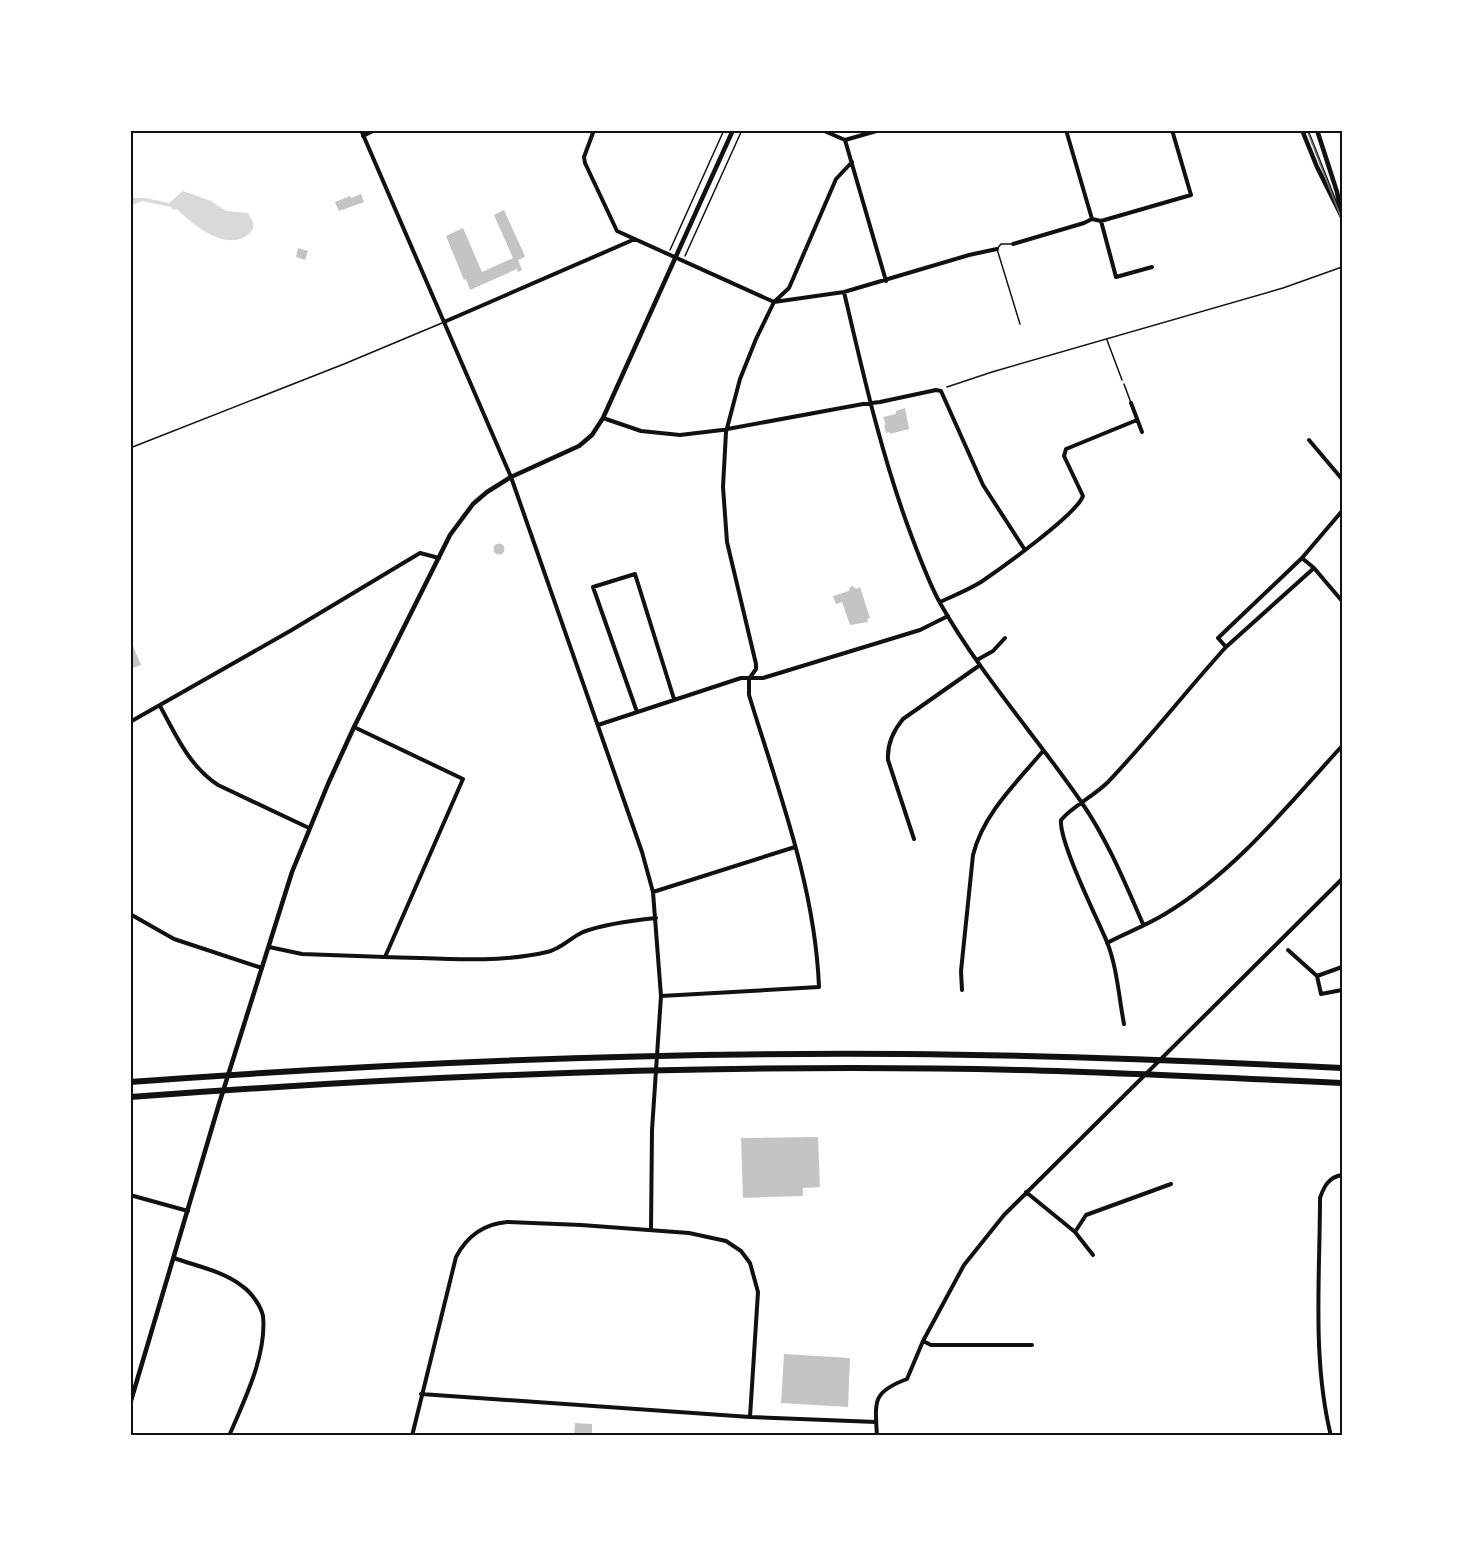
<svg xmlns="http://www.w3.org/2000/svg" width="1473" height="1566" font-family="'Libre Baskerville',serif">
<rect width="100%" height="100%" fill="#fff"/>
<path fill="#d9d9d9" d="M183,191L211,201L226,211L248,213L253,222V229C232,257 194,226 177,209L173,210L171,207L142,201L131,206V198H145L169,203Z"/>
<path fill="#c4c4c4" d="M361,194L364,202L339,211L335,202L350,196L351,198Z
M504,210L524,254L525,257L518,260L522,270L518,272L517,269L470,290L466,279L464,280L446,236L463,228L482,272L513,258L494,215Z
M298,248L308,251L305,260L296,257Z
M905,408L909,429L890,434V432L886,433L884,425H886L883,417L896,414V411Z
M493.5 549a5.5 5.5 0 1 1 11 0a5.5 5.5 0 1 1-11 0Z
M853,586L856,589L860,587L870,618L867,619L868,622L850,625L842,602L836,604L833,596L849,591L850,587Z
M130,639L141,665L130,669Z
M818,1137L820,1187L803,1188V1196L743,1198L741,1138Z
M784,1354L850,1358L848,1407L781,1403Z
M575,1423L592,1424V1436H574Z"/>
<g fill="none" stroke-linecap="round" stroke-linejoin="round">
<path stroke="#111" stroke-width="1.5" d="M670,250L724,130
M685,256L742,130
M1107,340L1122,380
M947,387L992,372L1283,288L1342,267"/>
<path stroke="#111" stroke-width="1.5" d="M1308,130L1336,201
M1011,244H1001L997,249L1020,324
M1124,384L1131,403
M130,448L344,364L442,323"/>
<path stroke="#111" stroke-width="4" d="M361,130L511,477L642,852L653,892L661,996L652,1130L651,1229
M594,130L584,157L585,163L617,231L774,302L844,292L969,255L997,249
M822,130L845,140L886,281
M1066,130L1092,219
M363,136L375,130
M845,140L880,130
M1101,221L1116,277L1152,267
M1013,244L1084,223L1092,219L1101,221L1191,195L1172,130
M844,292C863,373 881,454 910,532C919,556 928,581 940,603C980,674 1036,736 1082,803C1108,841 1125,883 1143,924
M444,322L635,239
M1131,403L1142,432
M603,418L641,431L680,435L722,430L863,404L880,402L936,390L941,391L983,485L1025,550
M1309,440L1342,479
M1302,558L1314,568L1342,601
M940,602C953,596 968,590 981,582C1000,569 1076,515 1083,496L1064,456L1066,449L1137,420
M1226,647L1314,568
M977,660L993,651L1005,638
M160,706C176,735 189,766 218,785L309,828
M637,712L593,587L635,574L674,699
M130,722L290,631L420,553L439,558
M598,725L741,678H763L920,630L948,616
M914,839L888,760C887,744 893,731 903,719L980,665
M653,892L795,847
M130,914L174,939L262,968
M1107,943C1126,933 1147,925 1165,914C1235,872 1288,805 1342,746
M269,947L302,954L385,957L463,779L354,727
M1288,950L1317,976L1321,994L1342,990
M385,957C439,958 495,964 547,952C561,949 570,938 583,932C602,925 636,920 656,918
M1317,976L1342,967
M962,990L961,971L973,855C983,814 1017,782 1043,751
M661,996L819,987C815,886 778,790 749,695V679L756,669V664L727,542L723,487L726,432L740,379L756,339L774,302L789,288L836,179L852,162
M1124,1024C1119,998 1117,967 1107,942C1097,918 1059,842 1061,820C1073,806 1094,796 1108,782C1149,739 1186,691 1226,647L1218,638L1302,558L1342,511
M1026,1192L1075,1232L1093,1255
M130,1195L188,1211
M1075,1232L1086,1215L1171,1184
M174,1258C196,1266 223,1271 242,1286C251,1292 261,1306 263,1316C267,1355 244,1401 229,1436
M923,1341L931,1345H1032
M421,1394L750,1417L876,1422
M412,1436L456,1257C467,1236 483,1224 507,1222L581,1225L689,1233L726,1241L741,1251L750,1263L758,1292L750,1417
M877,1436C875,1401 872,1392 907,1379L923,1341L964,1265L1004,1215L1342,879
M1331,1436C1312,1360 1320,1276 1320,1198C1324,1186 1329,1177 1342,1175"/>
<path stroke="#111" stroke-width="4.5" d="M1302,130L1317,167L1342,217
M1317,130L1337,192L1340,207
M130,1404L219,1104L292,872L328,784L354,727L450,535L473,504L487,492L511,477L579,446L592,435L603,418L733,130"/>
<path stroke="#111" stroke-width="6" d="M130,1082C388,1063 646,1052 904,1054C1050,1055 1196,1061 1342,1068
M130,1097C426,1075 723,1063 1020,1070C1127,1073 1235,1078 1342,1083"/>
<path stroke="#707070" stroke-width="1.5" d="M1307,130L1342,220"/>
</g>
<rect width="1473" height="1566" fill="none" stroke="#ffffff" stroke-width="264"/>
<rect x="132" y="132" width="1209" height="1302" fill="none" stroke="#111" stroke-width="2"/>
</svg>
